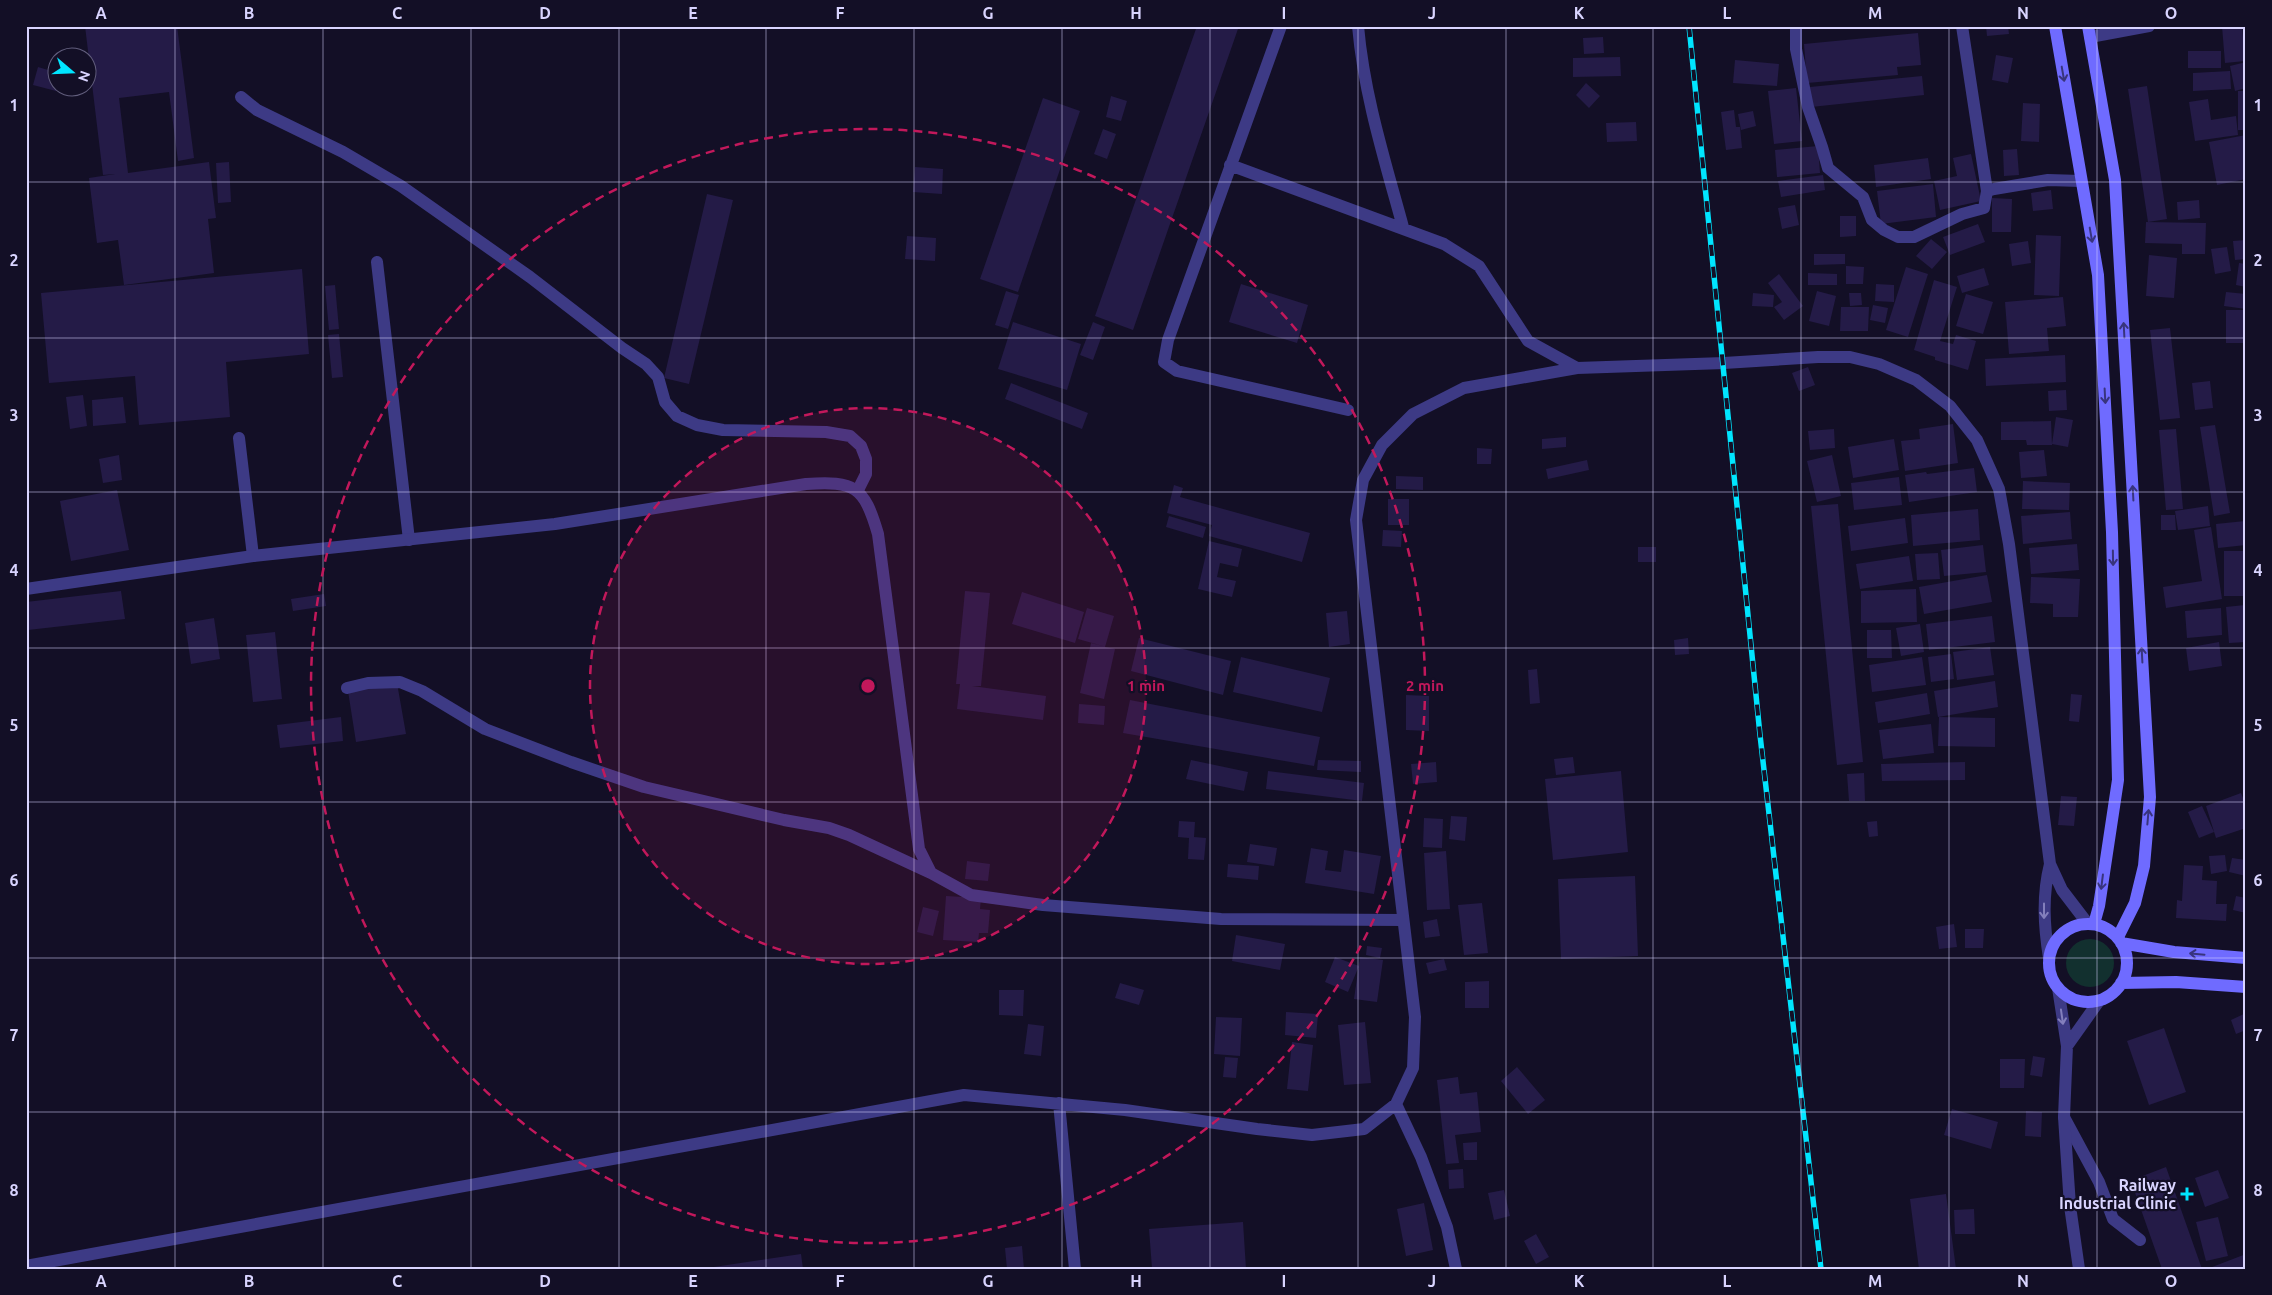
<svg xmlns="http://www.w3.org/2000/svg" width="2272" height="1295" font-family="Ubuntu,sans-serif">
<rect width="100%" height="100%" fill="#130f26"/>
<path fill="#12302f" d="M2066 963a24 24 0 1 1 48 0a24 24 0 1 1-48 0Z"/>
<path fill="#241b47" d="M85,26H177L194,158L178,161L169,92L119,98L128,173L209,162L216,218L208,219L214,273L124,285L118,240L97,243L89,178L115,174L103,175Z
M1197,26H1239L1133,330L1095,316Z
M1986,26H2008L2009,34L1987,36Z
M2222,26H2242L2245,61L2225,63Z
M1918,33L1921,65L1897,67L1898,75L1807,83L1804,44Z
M1603,37L1604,53L1584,54L1583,38Z
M2188,51H2221V68H2188Z
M1996,55L2013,58L2008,83L1992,80Z
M1620,57L1621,76L1573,77V58Z
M1735,60L1779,64L1777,86L1733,83Z
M2246,62V88L2235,91L2230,66Z
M38,67L58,73L56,91L33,85Z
M2230,71L2231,89L2193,91V73Z
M1922,76L1924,95L1811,107L1810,87Z
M1586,83L1600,96L1589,108L1576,95Z
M2147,86L2167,219L2148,222L2128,89Z
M1796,88L1802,141L1774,144L1768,91Z
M2238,91H2246V130H2238Z
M1111,96L1127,101L1121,121L1106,117Z
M1043,98L1080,111L1018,292L980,279Z
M2208,99L2211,120L2236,116L2238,135L2195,141L2189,102Z
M2023,103L2040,104L2039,142L2021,141Z
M1734,110L1736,127H1740L1742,148L1726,150L1721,112Z
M1753,111L1756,126L1741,130L1738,114Z
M1636,122L1637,141L1607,142L1606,123Z
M1103,129L1116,134L1107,159L1094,154Z
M2246,135V179L2217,185L2209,142Z
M1818,146L1820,173L1777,177L1775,150Z
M2017,149L2019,175L2004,176L2003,150Z
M1971,154L1981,201L1940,210L1934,181L1957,176L1953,158Z
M1928,158L1931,179L1876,187L1874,165Z
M229,162L231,202L218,203L216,163Z
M915,167L943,169L942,194L913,192Z
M1823,175L1825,190L1781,197L1778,181Z
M1933,184L1936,217L1881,224L1877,191Z
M2051,190L2053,209L2033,211L2031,193Z
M707,194L733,200L689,384L664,378Z
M1992,198L2012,199L2011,232H1992Z
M2199,200L2200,218L2178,220L2177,202Z
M1795,205L1799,225L1782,229L1778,208Z
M1840,216H1856V236L1840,237Z
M2146,222L2206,223L2205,254H2182V244L2145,243Z
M1978,224L1985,242L1950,255L1943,237Z
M2036,235L2061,236L2059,296L2034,295Z
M907,236L936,238L935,261L905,259Z
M1931,239L1947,252L1932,269L1916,256Z
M2246,240V259L2235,260L2233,241Z
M2028,241L2031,263L2012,266L2009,244Z
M2227,247L2231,271L2215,274L2211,249Z
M1814,254H1845V264L1814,265Z
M2149,255L2177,258L2174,298L2146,296Z
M2239,263L2246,264V287L2236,285Z
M1846,266L1864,267L1863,284H1846Z
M1906,267L1928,274L1908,337L1886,330Z
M1984,268L1989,285L1962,293L1957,276Z
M302,269L309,354L226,362L230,417L139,425L135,376L49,383L41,293Z
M1808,273L1837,274V285H1808Z
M1779,274L1803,306L1784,320L1774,307L1782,302L1768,283Z
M1934,280L1957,287L1940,341L1953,344L1956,335L1976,341L1968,370L1935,360V357L1914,350Z
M1241,284L1308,305L1297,343L1229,322Z
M1876,284L1894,285V302L1875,301Z
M335,285L339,329L329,330L325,286Z
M1006,291L1019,295L1008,329L995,325Z
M1817,291L1836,296L1829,326L1809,321Z
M2226,292L2246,294V309L2224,306Z
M1753,293L1774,295L1773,307L1752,306Z
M1849,293H1861L1862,305L1850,306Z
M1966,294L1993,302L1983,334L1956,326Z
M2063,297L2066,326L2047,328L2049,351L2009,354L2005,302Z
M1873,305L1888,308L1885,323L1870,320Z
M1841,307H1869L1868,331H1840Z
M2226,310H2246V343H2226Z
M1013,322L1081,344L1067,390L998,369Z
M1093,322L1105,327L1093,360L1080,355Z
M2170,328L2180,418L2160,420L2150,330Z
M339,334L343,377L332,378L328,335Z
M2065,355L2066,382L1986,386L1985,359Z
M1808,367L1815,385L1799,391L1792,373Z
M2210,381L2213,408L2195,410L2192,383Z
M1011,383L1088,413L1082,429L1005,399Z
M2066,390L2067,410L2049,411L2048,391Z
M83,395L87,426L70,429L66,397Z
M123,397L126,423L93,426L92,400Z
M2056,417L2073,420L2068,447L2052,444Z
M2051,421L2052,445H2027L2026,440H2001V422Z
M1953,424L1958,463L1905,471L1901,441L1920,439L1919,429Z
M2215,425L2230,513L2214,516L2200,427Z
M1834,429L1835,448L1810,450L1808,431Z
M2176,429L2183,509L2166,510L2159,430Z
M1566,437V447L1542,449V439Z
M1894,439L1899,470L1853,478L1848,447Z
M1477,448L1492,449L1491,464H1477Z
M2044,450L2047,476L2021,478L2019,452Z
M119,455L122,480L103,483L99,459Z
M1832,455L1841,496L1817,502L1807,461Z
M1587,460L1589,470L1548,479L1546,469Z
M1974,468L1977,492L1909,502L1905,475L1926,472L1927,474Z
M1396,476L1423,477V490L1396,489Z
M1899,477L1902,505L1854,510L1851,483Z
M2023,481L2070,483L2069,510L2022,509Z
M1174,485L1183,488L1180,497L1310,533L1302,562L1209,536L1212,525L1167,513Z
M117,490L129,550L71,561L60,501Z
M1388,499H1409V525H1388Z
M1838,504L1863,762L1837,765L1811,506Z
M2208,506L2210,526L2178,530L2175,511Z
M1978,509L1980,540L1913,546L1911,515Z
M2070,512L2072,539L2023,544L2021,516Z
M2161,515H2175L2176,530H2161Z
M1169,516L1206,527L1203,538L1166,527Z
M1905,518L1908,543L1851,551L1848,526Z
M2245,521L2246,545L2218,548L2216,524Z
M2211,527L2222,599L2166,608L2163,587L2202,581L2194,530Z
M1383,530L1402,531L1401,547L1382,546Z
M1209,541L1242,549L1238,567L1220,563L1217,577L1236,581L1232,597L1198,589Z
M2077,544L2079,570L2031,574L2029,548Z
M1983,545L1986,572L1944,576L1941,550Z
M1638,547H1656V562H1638Z
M2224,551H2244V596H2224Z
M1938,553L1940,579L1917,580L1915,554Z
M1909,556L1913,581L1860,589L1856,564Z
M1987,575L1992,602L1924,614L1919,587Z
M2031,577L2080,579L2078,617H2053V604L2030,603Z
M1916,589L1917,622L1861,623V591Z
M121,591L125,619L28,630L26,602Z
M965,591L990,593L981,686H972L1046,696L1043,720L957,709L960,684H956Z
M1022,592L1084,612L1075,643L1012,624Z
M324,594L326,606L293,611L291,599Z
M2245,605L2246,642L2229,643L2226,607Z
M1087,608L1114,616L1105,647L1115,649L1104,699L1080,693L1091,643L1103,646L1078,639Z
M2221,608L2222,635L2187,638L2185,611Z
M1347,611L1350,644L1329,647L1326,613Z
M1992,616L1995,642L1929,650L1926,624Z
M214,618L220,659L191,664L185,623Z
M1920,624L1924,652L1901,656L1896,628Z
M1867,630H1891L1892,658H1867Z
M275,632L282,699L253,702L246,635Z
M1139,638L1231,661L1223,695L1131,671Z
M1688,638L1689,654L1675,655L1674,640Z
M2219,642L2222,666L2189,671L2186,648Z
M1990,647L1994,675L1957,680L1953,652Z
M1951,654L1954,679L1931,682L1928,657Z
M1241,657L1330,678L1322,712L1233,692Z
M1922,657L1926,685L1872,692L1869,665Z
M1537,669L1540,703L1530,704L1528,670Z
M1995,681L1998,707L1938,717L1934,691Z
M397,683L406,734L356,742L348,691Z
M1927,693L1930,714L1878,723L1875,702Z
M2071,694L2082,695L2079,722L2069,721Z
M1406,695L1429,696V731L1406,730Z
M1130,700L1320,737L1314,766L1123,733Z
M1079,704L1105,706L1104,725L1078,723Z
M341,717L343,741L280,748L277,725Z
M1939,717L1995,718V747L1938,746Z
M1931,724L1934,753L1883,759L1879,730Z
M1573,757L1575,773L1556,775L1554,759Z
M1191,760L1248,772L1244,791L1186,779Z
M1318,760L1361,761V772L1317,770Z
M1436,762L1437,782L1413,784L1411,764Z
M1965,762V780L1882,781L1881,764Z
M1268,771L1364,783L1362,801L1266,789Z
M1621,771L1628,852L1553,860L1545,779Z
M1864,773L1865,801H1849L1847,774Z
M2241,793L2246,806V828L2216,838L2206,806Z
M2061,796L2077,797L2074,826L2058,825Z
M2202,806L2214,832L2199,838L2188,812Z
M1451,816L1467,817L1465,841L1449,839Z
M1424,818L1443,819L1442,848L1423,847Z
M1179,821L1195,822L1194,837L1206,838L1204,860L1188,859L1189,838L1178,837Z
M1877,821L1878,836L1869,837L1867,822Z
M1250,844L1277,848L1274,866L1247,862Z
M1311,848L1328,851L1325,870L1341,872L1344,850L1381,856L1374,894L1305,883Z
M1446,851L1450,909L1427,910L1424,853Z
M2225,855L2227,871L2211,874L2209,856Z
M2232,858L2246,860V876L2229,872Z
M967,861L990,864L988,881L965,879Z
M1228,864L1259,866L1258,880L1227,877Z
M2184,865L2203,866L2202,880L2217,881L2216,904H2227L2226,921L2176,918L2177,900L2182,901Z
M1635,876L1638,956L1561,959L1558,879Z
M946,896L981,898L980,909L990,910L988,933H979L978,942L943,940Z
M2236,896L2246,898V913L2233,910Z
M1482,903L1488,953L1464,955L1458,905Z
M923,907L939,911L933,936L917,932Z
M1437,919L1440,936L1425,938L1423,922Z
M1954,924L1957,947L1939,949L1936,927Z
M1965,929H1984L1983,948H1965Z
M1236,935L1285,944L1280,970L1232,961Z
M1367,946L1382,948L1380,958L1366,955Z
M1335,957L1359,966L1348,992L1325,982Z
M1360,957L1383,960L1377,1002L1354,999Z
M1444,959L1447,970L1429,974L1426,963Z
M1489,981V1008H1465V982Z
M1120,983L1144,990L1139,1005L1115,998Z
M999,990H1024L1023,1016L999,1015Z
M1286,1012L1318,1014L1316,1038L1285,1035Z
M2246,1013V1030L2236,1034L2231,1020Z
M1216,1017L1242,1018L1240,1056L1214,1054Z
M1365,1022L1371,1083L1344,1085L1338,1025Z
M1028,1024L1044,1026L1041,1056L1024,1054Z
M2164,1028L2186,1092L2149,1105L2127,1041Z
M1292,1042L1313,1045L1308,1091L1287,1089Z
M2033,1056L2045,1058L2042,1077L2030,1075Z
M1225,1057L1238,1058L1236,1078L1223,1077Z
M2000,1059H2025L2024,1088H2000Z
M1517,1067L1545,1100L1528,1114L1501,1081Z
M1458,1077L1460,1094L1477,1092L1481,1132L1455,1135L1459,1163L1446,1164L1437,1080Z
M1952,1109L1998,1122L1991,1149L1944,1135Z
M2026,1111L2042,1112L2041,1137L2025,1136Z
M1477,1142V1160H1464L1463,1143Z
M2166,1167L2202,1269H2162L2133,1187L2143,1183L2140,1177Z
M1463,1169L1464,1188L1449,1189L1448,1170Z
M2218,1170L2229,1198L2205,1207L2195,1178Z
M1504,1190L1510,1216L1494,1220L1488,1193Z
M1946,1194L1956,1269H1919L1910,1199Z
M1424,1203L1433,1250L1406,1256L1397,1209Z
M1974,1209L1975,1234H1955L1954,1210Z
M2218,1217L2228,1256L2206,1261L2196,1222Z
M1243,1222L1246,1269L1152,1268L1149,1229Z
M1536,1234L1549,1257L1536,1264L1524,1241Z
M1022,1246L1024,1269H1007L1005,1248Z
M801,1254L803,1269H707V1268Z
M2246,1254V1269H2207Z"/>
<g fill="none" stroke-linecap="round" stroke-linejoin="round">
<path stroke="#3d3a85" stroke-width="12" d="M377,262L409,540
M239,438L253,556
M2064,1117L2099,1182L2113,1219L2140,1240"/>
<path stroke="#3d3a85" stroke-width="12" d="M1281,26L1168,340L1164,362L1177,371L1348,410
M1358,26C1364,95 1385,161 1403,227
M1796,26V49L1808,107L1822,147L1828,168L1863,197L1872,220L1884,230L1898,237H1914L1962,214L1984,208L1987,191L1994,189L2048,180L2081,181
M1962,26L1987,191
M2090,37L2149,26
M241,97L257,110L343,152L401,186L530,277L622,348L646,364L658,377L665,402L677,416L697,425L723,430L826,432L850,436L861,446L866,459V474L858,490
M1230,165L1444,244L1479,266L1528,341L1577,368
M26,589L253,556L555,524L806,484C855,481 864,486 878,534L919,849L931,873L971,895L1043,905L1221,919L1403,920
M347,688L368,683L400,682L422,691L485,729L571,762L644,787L784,820L829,828L849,835L931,873
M2049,958C2044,926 2042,896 2050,864
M2058,988L2067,1046L2064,1117L2070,1206L2079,1269
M2067,1046L2099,1001
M1059,1103L1075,1269
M1396,1104L1421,1157L1447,1227L1456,1269
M26,1266L964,1095L1125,1110L1257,1129L1312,1135L1364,1129L1396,1104L1413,1068L1415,1017L1356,520L1363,480L1382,445L1413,414L1464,388L1577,368L1724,363L1818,357H1850L1879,364L1916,380L1950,406L1977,440L1999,489L2009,544L2050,864L2062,890L2088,924"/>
<path stroke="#6f6bff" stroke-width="12" d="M2055,26L2098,275L2112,532L2118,780L2099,906L2094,924
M2088,26L2115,180L2150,797L2144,866L2135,903L2118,937
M2049 963a39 39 0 1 1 78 0a39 39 0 1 1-78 0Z
M2121,943L2174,952L2246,958
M2121,983L2176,982L2246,987"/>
<defs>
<path id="rail" d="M1689,26L1760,735L1821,1269"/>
</defs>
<use href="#rail" stroke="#00e5ff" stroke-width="5.5"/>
<use href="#rail" stroke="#130f26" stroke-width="4" stroke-dasharray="11" stroke-linecap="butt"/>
</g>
<defs><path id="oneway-shaft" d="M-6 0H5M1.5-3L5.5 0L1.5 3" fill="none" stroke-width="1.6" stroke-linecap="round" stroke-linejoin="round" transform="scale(1.25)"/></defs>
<g stroke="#38347d">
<use href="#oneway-shaft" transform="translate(2063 74) rotate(80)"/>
<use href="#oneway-shaft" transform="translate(2091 235) rotate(80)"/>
<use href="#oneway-shaft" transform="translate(2124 330) rotate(-93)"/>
<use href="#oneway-shaft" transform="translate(2105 396) rotate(87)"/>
<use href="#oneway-shaft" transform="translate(2133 493) rotate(-93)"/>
<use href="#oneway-shaft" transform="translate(2113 558) rotate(89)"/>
<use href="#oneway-shaft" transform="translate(2142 655) rotate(-93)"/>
<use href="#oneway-shaft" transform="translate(2148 817) rotate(-85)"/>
<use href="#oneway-shaft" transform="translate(2102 882) rotate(97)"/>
<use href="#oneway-shaft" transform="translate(2197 954) rotate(-175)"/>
</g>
<g stroke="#837fbc">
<use href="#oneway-shaft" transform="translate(2044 911) rotate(90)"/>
<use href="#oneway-shaft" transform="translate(2062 1017) rotate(82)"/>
</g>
<path fill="none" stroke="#d9d4ff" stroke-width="1" stroke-opacity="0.55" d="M175,26V1269M323,26V1269M471,26V1269M619,26V1269M766,26V1269M914,26V1269M1062,26V1269M1210,26V1269M1358,26V1269M1506,26V1269M1653,26V1269M1801,26V1269M1949,26V1269M2097,26V1269M26,182H2246M26,338H2246M26,492H2246M26,648H2246M26,802H2246M26,958H2246M26,1112H2246"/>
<circle cx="868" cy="686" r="278" fill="#c2185b" fill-opacity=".12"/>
<g fill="none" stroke="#c2185b" stroke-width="2.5" stroke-dasharray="9 6">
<circle cx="868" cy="686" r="278"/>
<circle cx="868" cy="686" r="557"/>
</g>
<path fill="#00e5ff" stroke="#130f26" stroke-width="2" d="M2184.5 1186.5h5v5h5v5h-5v5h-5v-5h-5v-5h5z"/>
<g text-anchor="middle" stroke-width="4.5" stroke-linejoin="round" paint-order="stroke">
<g font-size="16" font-weight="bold" fill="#d9d4ff" stroke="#130f26" text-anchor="end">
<text x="2176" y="1191">Railway<tspan x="2176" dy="18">Industrial Clinic</tspan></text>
</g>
</g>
<circle cx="868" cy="686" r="8" fill="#c2185b" stroke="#130f26" stroke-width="2.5"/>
<g font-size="15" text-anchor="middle" font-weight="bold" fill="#c2185b" stroke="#130f26" stroke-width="4.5" stroke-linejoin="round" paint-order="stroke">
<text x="1146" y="691">1 min</text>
<text x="1425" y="691">2 min</text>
</g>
<rect width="2272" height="1295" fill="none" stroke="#130f26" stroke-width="55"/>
<g transform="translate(72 72) rotate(109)"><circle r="24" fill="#130f26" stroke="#625e7d"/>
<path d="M0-4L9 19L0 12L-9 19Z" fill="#00e5ff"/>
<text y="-8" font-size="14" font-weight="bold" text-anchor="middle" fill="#d9d4ff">N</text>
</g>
<rect x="28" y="28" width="2216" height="1240" fill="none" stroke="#d9d4ff" stroke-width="2"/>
<g font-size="16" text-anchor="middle" font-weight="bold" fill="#d9d4ff">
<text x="101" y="19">A</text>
<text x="249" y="19">B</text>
<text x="397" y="19">C</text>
<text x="545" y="19">D</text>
<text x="693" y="19">E</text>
<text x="840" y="19">F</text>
<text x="988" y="19">G</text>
<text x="1136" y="19">H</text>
<text x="1284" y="19">I</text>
<text x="1432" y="19">J</text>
<text x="1579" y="19">K</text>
<text x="1727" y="19">L</text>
<text x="1875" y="19">M</text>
<text x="2023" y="19">N</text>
<text x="2171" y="19">O</text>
<text x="14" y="111">1</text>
<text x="2258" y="111">1</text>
<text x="14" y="266">2</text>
<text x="2258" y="266">2</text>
<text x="14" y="421">3</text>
<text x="2258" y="421">3</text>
<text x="14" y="576">4</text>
<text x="2258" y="576">4</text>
<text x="14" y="731">5</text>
<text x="2258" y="731">5</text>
<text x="14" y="886">6</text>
<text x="2258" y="886">6</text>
<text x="14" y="1041">7</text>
<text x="2258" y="1041">7</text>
<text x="14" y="1196">8</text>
<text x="2258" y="1196">8</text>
<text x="101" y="1287">A</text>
<text x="249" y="1287">B</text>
<text x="397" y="1287">C</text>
<text x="545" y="1287">D</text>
<text x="693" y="1287">E</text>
<text x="840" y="1287">F</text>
<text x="988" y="1287">G</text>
<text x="1136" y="1287">H</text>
<text x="1284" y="1287">I</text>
<text x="1432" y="1287">J</text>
<text x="1579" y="1287">K</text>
<text x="1727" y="1287">L</text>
<text x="1875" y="1287">M</text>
<text x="2023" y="1287">N</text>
<text x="2171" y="1287">O</text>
</g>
</svg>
